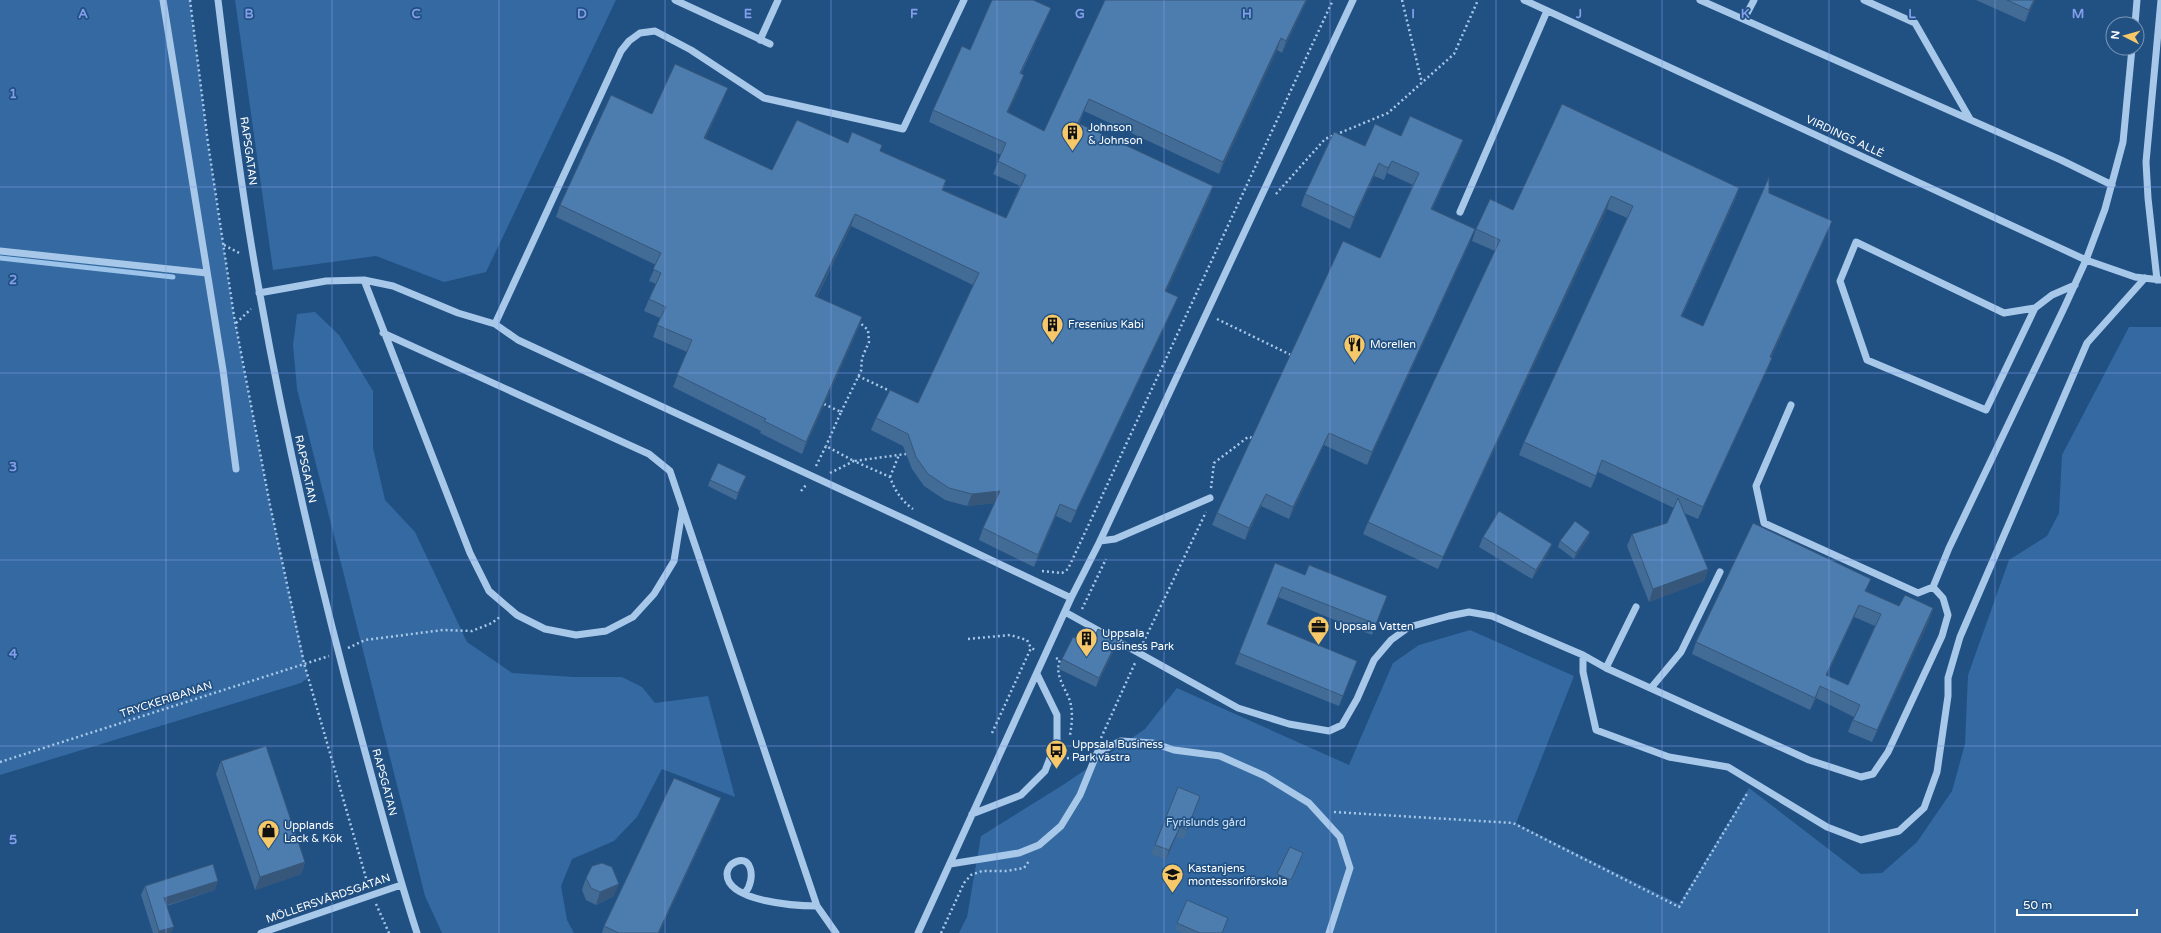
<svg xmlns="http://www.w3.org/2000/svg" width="2161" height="933" font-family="'Varela Round',sans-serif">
<rect width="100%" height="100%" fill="#215083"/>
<path fill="#346aa1" d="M0,0H190L208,143L234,316L270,505L308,678L301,683L0,775Z
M235,0H616L486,272L444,282L376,256L273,270Z
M315,312L339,335L373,391V448L385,500L415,532L467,642L512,673L574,677H622L642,687L655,703L708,696L735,797L662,769L637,817L614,841L572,859L561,886L567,920L574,933H442L425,896L297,389L293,345L297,314Z
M2129,327H2161V933H959L967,917L981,836L1066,783L1145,729L1177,688L1349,765L1393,663L1419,645L1470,630L1574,676L1516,823L1679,904L1749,788L1861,874L1882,873L1917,842L1952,791L1965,744L1968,675L2009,560L2047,536L2059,513L2062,455Z"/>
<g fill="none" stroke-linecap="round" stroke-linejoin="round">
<path stroke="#9cc3ea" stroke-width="5" d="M0,258L173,277"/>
<path stroke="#a8c8e9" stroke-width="2.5" stroke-dasharray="2 3" stroke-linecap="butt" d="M190,0L208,143L234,316L270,505L304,663L368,885
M1402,0L1422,83
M1276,194L1325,139L1388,113L1454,54L1478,0
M224,245L241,254
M1217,319L1291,355
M236,323L251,309
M858,376L890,391
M824,404L841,412L826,446
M841,412L861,371L862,358L869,342L868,330L858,321
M816,466L826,446L854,461L906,454
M830,473L854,461L890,477C895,491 901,500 913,509
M890,477L899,455
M1211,488L1214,463L1248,437L1253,438
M801,491L806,485
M1042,571L1062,573L1068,569L1333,0
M1082,609L1106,559
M968,639L1010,635L1027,640L1031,648
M1143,643L1206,512
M348,648L365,640L443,630L472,631L492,623L501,616
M1056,658L1060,660C1054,675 1065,687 1070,701C1073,712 1072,724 1070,735
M992,733L1031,648L1036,650
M1101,738L1135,663
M1062,759L1084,756
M0,762L329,656
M1334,812L1513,823L1679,907L1748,792
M376,904L389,933
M941,933L964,883L971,875L982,871H1006L1024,868L1029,861"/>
<path stroke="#a8c8e9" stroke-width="7" d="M163,0L223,370L236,469
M218,0C230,98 242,197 260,295C287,447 323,599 364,748C381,810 397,872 417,933
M675,0L770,44
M1524,0L2086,260L2135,277L2161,280
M1700,0L2061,160L2112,185
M1864,0L1915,23L1970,119
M1744,19L1754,0
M2135,24L2137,0
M760,40L778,0
M1460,212L1547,11
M0,251L207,273
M364,280L470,553L489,591L517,615L545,629L576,635L606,631L633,617L654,594L674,561L682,511
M2157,280L2148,198L2146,162L2161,0
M259,293L326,281L364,280L393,286L458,313L495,324L518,340L909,521L1071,598
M2035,308L1986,410L1867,360L1840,281L1856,242L2004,313L2035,308L2052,295L2075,285
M495,324L621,51L629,41L640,33L655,31L691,50L764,98L903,129L964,0
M383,333L649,454L670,471L817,906
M1791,405L1756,486L1764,523L1918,593L1933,587
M1100,541L1115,539L1210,498
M1065,612L1238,708L1289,724L1329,731L1342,725L1357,699L1374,660L1391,640L1409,627L1449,616L1469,612L1492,616L1583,655L1606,668L1809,760L1861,777L1873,774L1888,752L1942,636L1948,615L1943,598L1933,587L1949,548L2065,306L2086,260L2105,209L2123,142L2132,48
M1583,655V672L1596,730L1669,757L1728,767L1827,827L1861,840L1899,831L1924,808L1937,772L1948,696V678L1960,637L2087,343L2145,278
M1606,668L1636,607
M1651,688L1681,652L1720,572
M972,814L1021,795L1045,771L1057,740V715L1037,674
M950,864L1019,853L1039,845L1061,826L1080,795L1097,753L1121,741L1153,743L1174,750L1220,756L1265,776L1309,803L1340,837L1350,868L1329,933
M745,893C757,878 751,851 732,864C729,866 727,871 727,874C727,902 798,906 817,906L836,933
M261,933L401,885
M918,933L1071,598L1100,541L1353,0"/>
</g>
<path fill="#426b96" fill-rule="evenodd" d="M1105,0H1307L1282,53L1277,50L1219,174L1084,111L1079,124L1213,186L1209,198L1166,292L1178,297L1173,309L1071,523L1056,516L1034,567L979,540L983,528L995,503L967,506L945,500L924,486L912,469L903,446L871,430L876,418L918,403L973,285L851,226L817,297L862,317L858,329L802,454L760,433L761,431L673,387L687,352L653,337L660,318L644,311L649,299L656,284L649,281L656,265L556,217L560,205L652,114L723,100L705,139L772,170L848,143L882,145L880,151L946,180L943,190L1006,218L1020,186L993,174L1001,155L929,122L933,110L970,50L1051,8L1046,20L1021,74L1020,87L1008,112L1044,131Z
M1976,0H2035L2025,22Z
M1562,104L1739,188L1735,200L1682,316L1703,326L1769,193L1832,221L1827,233L1771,358H1772L1767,370L1698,519L1684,513L1708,569L1704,581L1649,602L1627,546L1632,534L1667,523L1674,508L1598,472L1591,488L1519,455L1524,442L1627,218L1607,209L1438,569L1363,534L1368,522L1495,251L1472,241L1476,229L1513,210Z
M1401,136L1463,140L1458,153L1432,209L1470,242L1367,465L1324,445L1289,519L1261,506L1245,540L1212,525L1217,513L1380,258L1413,185L1387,173L1384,180L1374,176L1350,229L1301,206L1305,194L1365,146Z
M746,476L736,500L708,486L710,480Z
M1590,532L1588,538L1574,559L1558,547L1560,541Z
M1483,537L1548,554L1532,579L1479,547Z
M1275,563L1305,575L1387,596L1372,635L1278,597L1267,624L1357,661L1339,706L1235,664Z
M1866,591L1899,606L1933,608L1929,621L1872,742L1848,732L1854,717L1816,698L1810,710L1692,654L1696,642ZM1854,617L1875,626L1848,685L1827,675Z
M1090,646L1115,648L1096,687L1059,669L1062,659Z
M221,761L305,862L301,874L255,890L216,774Z
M1200,796L1184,839L1176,837L1166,860L1151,854L1155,845Z
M716,811L659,933H602L604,926Z
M1301,859L1289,886L1275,880L1277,874Z
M586,878L614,896L596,905L586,900L582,890Z
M145,886L215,890L167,906L171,933H153L141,895Z
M1177,923L1222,933H1183L1175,930Z"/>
<path fill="#36577a" d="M1306,0H1307L1282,53L1286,41Z
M2034,0H2035L2025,22L2029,10Z
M1051,8L1046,20L1015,85L1020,73Z
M1281,38L1277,50L1219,174L1223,162Z
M1024,75L1020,87L1003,124L1007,112Z
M728,88L723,100L700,150L704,138Z
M1089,99L1084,111L1073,135L1078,123Z
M1463,140L1458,153L1426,221L1431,209Z
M1392,161L1387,173L1384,180L1388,168Z
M1379,163L1374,176L1350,229L1354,217Z
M1213,186L1209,198L1161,303L1165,291Z
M1739,188L1735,200L1676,328L1681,316Z
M1611,196L1607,209L1438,569L1443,557Z
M855,214L851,226L811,308L815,296Z
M1832,221L1827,233L1766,370L1770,357Z
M1475,229L1470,242L1367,465L1372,452Z
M1178,297L1173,309L1071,523L1076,511Z
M862,317L858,329L802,454L806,442Z
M1772,358L1767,370L1698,519L1703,507Z
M1329,433L1324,445L1289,519L1293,507Z
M1602,460L1598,472L1591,488L1596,476Z
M746,476L744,482L736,500L738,493Z
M1000,491L996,503L967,506L972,494Z
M1266,494L1261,506L1245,540L1249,528Z
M1060,504L1056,516L1034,567L1038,555Z
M1590,532L1588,538L1574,559L1576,553Z
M1552,544L1548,554L1532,579L1536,570Z
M1708,569L1704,581L1649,602L1653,589Z
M1859,605L1854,617L1821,687L1826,675Z
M1933,608L1929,621L1872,742L1877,730Z
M1118,639L1115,648L1096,687L1099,678Z
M1820,686L1816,698L1810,710Z
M721,798L716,811L659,933H658Z
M1180,827L1176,837L1166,860L1169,850Z
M305,862L301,874L255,890L260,877Z
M218,881L215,890L161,907L164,898Z
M619,884L614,896L596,905L600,892Z
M174,927L171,933H158L159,931Z"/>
<path fill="#4d7cae" stroke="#36577a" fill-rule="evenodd" d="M992,0H1033L1051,8L1020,73L1024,75L1007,112L1044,131L1105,0H1306L1286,41L1281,38L1223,162L1089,99L1078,123L1213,186L1165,291L1178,297L1076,511L1060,504L1038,555L983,528L1000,491L972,494L949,488L928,474L916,457L908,434L876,418L890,390L918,403L979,273L855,214L815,296L862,317L806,442L764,421L766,419L677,375L692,340L657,325L666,307L649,299L661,273L653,269L661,253L560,205L611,95L652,114L675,64L728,88L704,138L772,170L797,120L848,143L852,132L882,145L880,151L946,180L942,190L1006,218L1026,175L998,161L1006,143L933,110L962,46L970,50Z
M2007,0H2034L2029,10Z
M1562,104L1739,188L1681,316L1703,326L1769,177V193L1832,221L1770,357L1772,358L1703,507L1602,460L1596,476L1524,442L1633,206L1611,196L1443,557L1368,522L1500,240L1476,229L1490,199L1513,210Z
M1410,116L1463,140L1431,209L1475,229L1372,452L1329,433L1293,507L1266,494L1249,528L1217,513L1343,241L1380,258L1419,173L1392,161L1388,168L1379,163L1354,217L1305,194L1334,132L1365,146L1375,124L1401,136Z
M718,463L746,476L738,493L710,480Z
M1678,498L1708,569L1653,589L1632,534L1667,523Z
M1499,511L1552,544L1536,570L1483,537Z
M1575,521L1590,532L1576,553L1560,541Z
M1753,523L1871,579L1865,591L1899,606L1905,595L1933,608L1877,730L1853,720L1860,705L1820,686L1815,698L1696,642ZM1859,605L1881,614L1848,685L1826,675Z
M1275,563L1305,575L1309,565L1387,596L1376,624L1282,587L1267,624L1357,661L1343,696L1239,653Z
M1098,629L1118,639L1099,678L1062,659L1073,637L1090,646Z
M266,746L305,862L260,877L221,761Z
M674,778L721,798L658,933H619L604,926Z
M1178,787L1200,796L1187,830L1180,827L1169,850L1155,845Z
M1290,847L1303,853L1291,880L1277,874Z
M602,863L612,867L619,884L600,892L591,888L586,878L592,866Z
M213,864L218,881L164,898L174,927L159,931L145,886Z
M1187,900L1228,918L1222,933H1200L1177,923Z"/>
<path fill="none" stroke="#839eea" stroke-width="1" stroke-opacity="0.55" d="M166,0V933M332,0V933M499,0V933M665,0V933M831,0V933M997,0V933M1164,0V933M1330,0V933M1496,0V933M1662,0V933M1829,0V933M1995,0V933M0,187H2161M0,373H2161M0,560H2161M0,746H2161"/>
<defs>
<symbol id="building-pin" viewBox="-11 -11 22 30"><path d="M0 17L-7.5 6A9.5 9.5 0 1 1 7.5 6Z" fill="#f6c869" stroke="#215083"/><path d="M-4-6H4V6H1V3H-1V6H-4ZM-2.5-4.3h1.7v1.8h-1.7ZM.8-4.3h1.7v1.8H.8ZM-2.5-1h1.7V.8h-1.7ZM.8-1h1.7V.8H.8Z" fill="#111"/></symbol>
<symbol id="restaurant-pin" viewBox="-11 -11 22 30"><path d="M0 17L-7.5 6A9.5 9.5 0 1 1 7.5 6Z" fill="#f6c869" stroke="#215083"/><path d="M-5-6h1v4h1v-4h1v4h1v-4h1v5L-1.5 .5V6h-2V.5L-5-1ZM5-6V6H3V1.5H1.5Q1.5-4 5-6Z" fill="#111"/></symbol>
<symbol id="office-pin" viewBox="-11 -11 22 30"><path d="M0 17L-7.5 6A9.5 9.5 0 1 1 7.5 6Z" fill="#f6c869" stroke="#215083"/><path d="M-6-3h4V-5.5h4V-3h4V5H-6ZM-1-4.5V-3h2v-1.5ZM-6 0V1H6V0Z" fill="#111"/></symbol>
<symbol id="bus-pin" viewBox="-11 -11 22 30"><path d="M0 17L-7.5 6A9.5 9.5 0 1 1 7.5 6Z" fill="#f6c869" stroke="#215083"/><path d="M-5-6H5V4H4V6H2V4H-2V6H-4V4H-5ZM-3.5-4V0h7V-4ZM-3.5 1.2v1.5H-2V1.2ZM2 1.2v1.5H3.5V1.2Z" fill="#111"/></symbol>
<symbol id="shop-pin" viewBox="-11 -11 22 30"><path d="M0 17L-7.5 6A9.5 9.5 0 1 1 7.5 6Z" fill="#f6c869" stroke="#215083"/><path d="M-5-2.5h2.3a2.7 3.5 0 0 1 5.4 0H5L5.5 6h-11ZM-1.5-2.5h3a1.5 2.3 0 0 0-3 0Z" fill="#111"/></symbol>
<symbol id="school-pin" viewBox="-11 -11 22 30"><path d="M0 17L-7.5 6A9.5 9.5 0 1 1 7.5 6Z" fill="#f6c869" stroke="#215083"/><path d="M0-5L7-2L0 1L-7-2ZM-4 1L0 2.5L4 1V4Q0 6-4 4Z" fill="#111"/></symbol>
</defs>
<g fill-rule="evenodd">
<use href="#building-pin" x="1060" y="120" width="25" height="34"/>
<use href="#building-pin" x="1040" y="312" width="25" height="34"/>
<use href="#restaurant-pin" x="1342" y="332" width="25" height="34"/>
<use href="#office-pin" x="1306" y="614" width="25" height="34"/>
<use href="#building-pin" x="1074" y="626" width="25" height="34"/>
<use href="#bus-pin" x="1044" y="738" width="25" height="34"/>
<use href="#shop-pin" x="256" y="818" width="25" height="34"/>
<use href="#school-pin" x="1160" y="862" width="25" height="34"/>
</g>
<g text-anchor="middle" stroke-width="3.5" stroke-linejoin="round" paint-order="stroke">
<g font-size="11" fill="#fff" stroke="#215083" text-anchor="start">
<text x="1088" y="131">Johnson<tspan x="1088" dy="13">&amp; Johnson</tspan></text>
<text x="1068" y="328">Fresenius Kabi</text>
<text x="1370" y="348">Morellen</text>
<text x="1334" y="630">Uppsala Vatten</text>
<text x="1102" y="637">Uppsala<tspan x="1102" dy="13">Business Park</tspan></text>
<text x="1072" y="748">Uppsala Business<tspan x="1072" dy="13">Park västra</tspan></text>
<text x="284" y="829">Upplands<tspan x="284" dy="13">Lack &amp; Kök</tspan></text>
<text x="1188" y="872">Kastanjens<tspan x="1188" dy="13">montessoriförskola</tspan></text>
</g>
<g font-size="11" fill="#fff" stroke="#215083">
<text transform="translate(1845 136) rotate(25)" y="4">VIRDINGS ALLÉ</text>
<text transform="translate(249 151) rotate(82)" y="4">RAPSGATAN</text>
<text transform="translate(306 469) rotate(78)" y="4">RAPSGATAN</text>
<text transform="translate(166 699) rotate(-18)" y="4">TRYCKERIBANAN</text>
<text transform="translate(385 782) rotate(75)" y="4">RAPSGATAN</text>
<text transform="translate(328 898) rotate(-19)" y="4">MÖLLERSVÄRDSGATAN</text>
</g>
<g font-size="11" fill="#cce1f7" stroke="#215083">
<text x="1206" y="826">Fyrislunds gård</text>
</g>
</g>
<g font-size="13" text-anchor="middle" font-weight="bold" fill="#839eea" stroke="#215083" stroke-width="3.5" stroke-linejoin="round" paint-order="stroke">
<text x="83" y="18">A</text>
<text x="249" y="18">B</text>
<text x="416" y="18">C</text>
<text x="582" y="18">D</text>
<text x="748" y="18">E</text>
<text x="914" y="18">F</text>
<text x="1080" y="18">G</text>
<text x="1247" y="18">H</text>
<text x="1413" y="18">I</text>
<text x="1579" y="18">J</text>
<text x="1745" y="18">K</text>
<text x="1912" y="18">L</text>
<text x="2078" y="18">M</text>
<text x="13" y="98">1</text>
<text x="13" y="284">2</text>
<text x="13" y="471">3</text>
<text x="13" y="658">4</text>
<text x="13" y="844">5</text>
</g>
<g transform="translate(2125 36) rotate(276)"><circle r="19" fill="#215083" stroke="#7a96b5"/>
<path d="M0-3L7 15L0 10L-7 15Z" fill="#f6c869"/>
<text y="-6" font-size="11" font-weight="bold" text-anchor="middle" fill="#ffffff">N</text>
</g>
<path d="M2017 909v6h120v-6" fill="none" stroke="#ffffff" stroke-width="2"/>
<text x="2023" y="909" font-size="12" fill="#ffffff" stroke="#215083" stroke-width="3" paint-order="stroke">50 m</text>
</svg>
